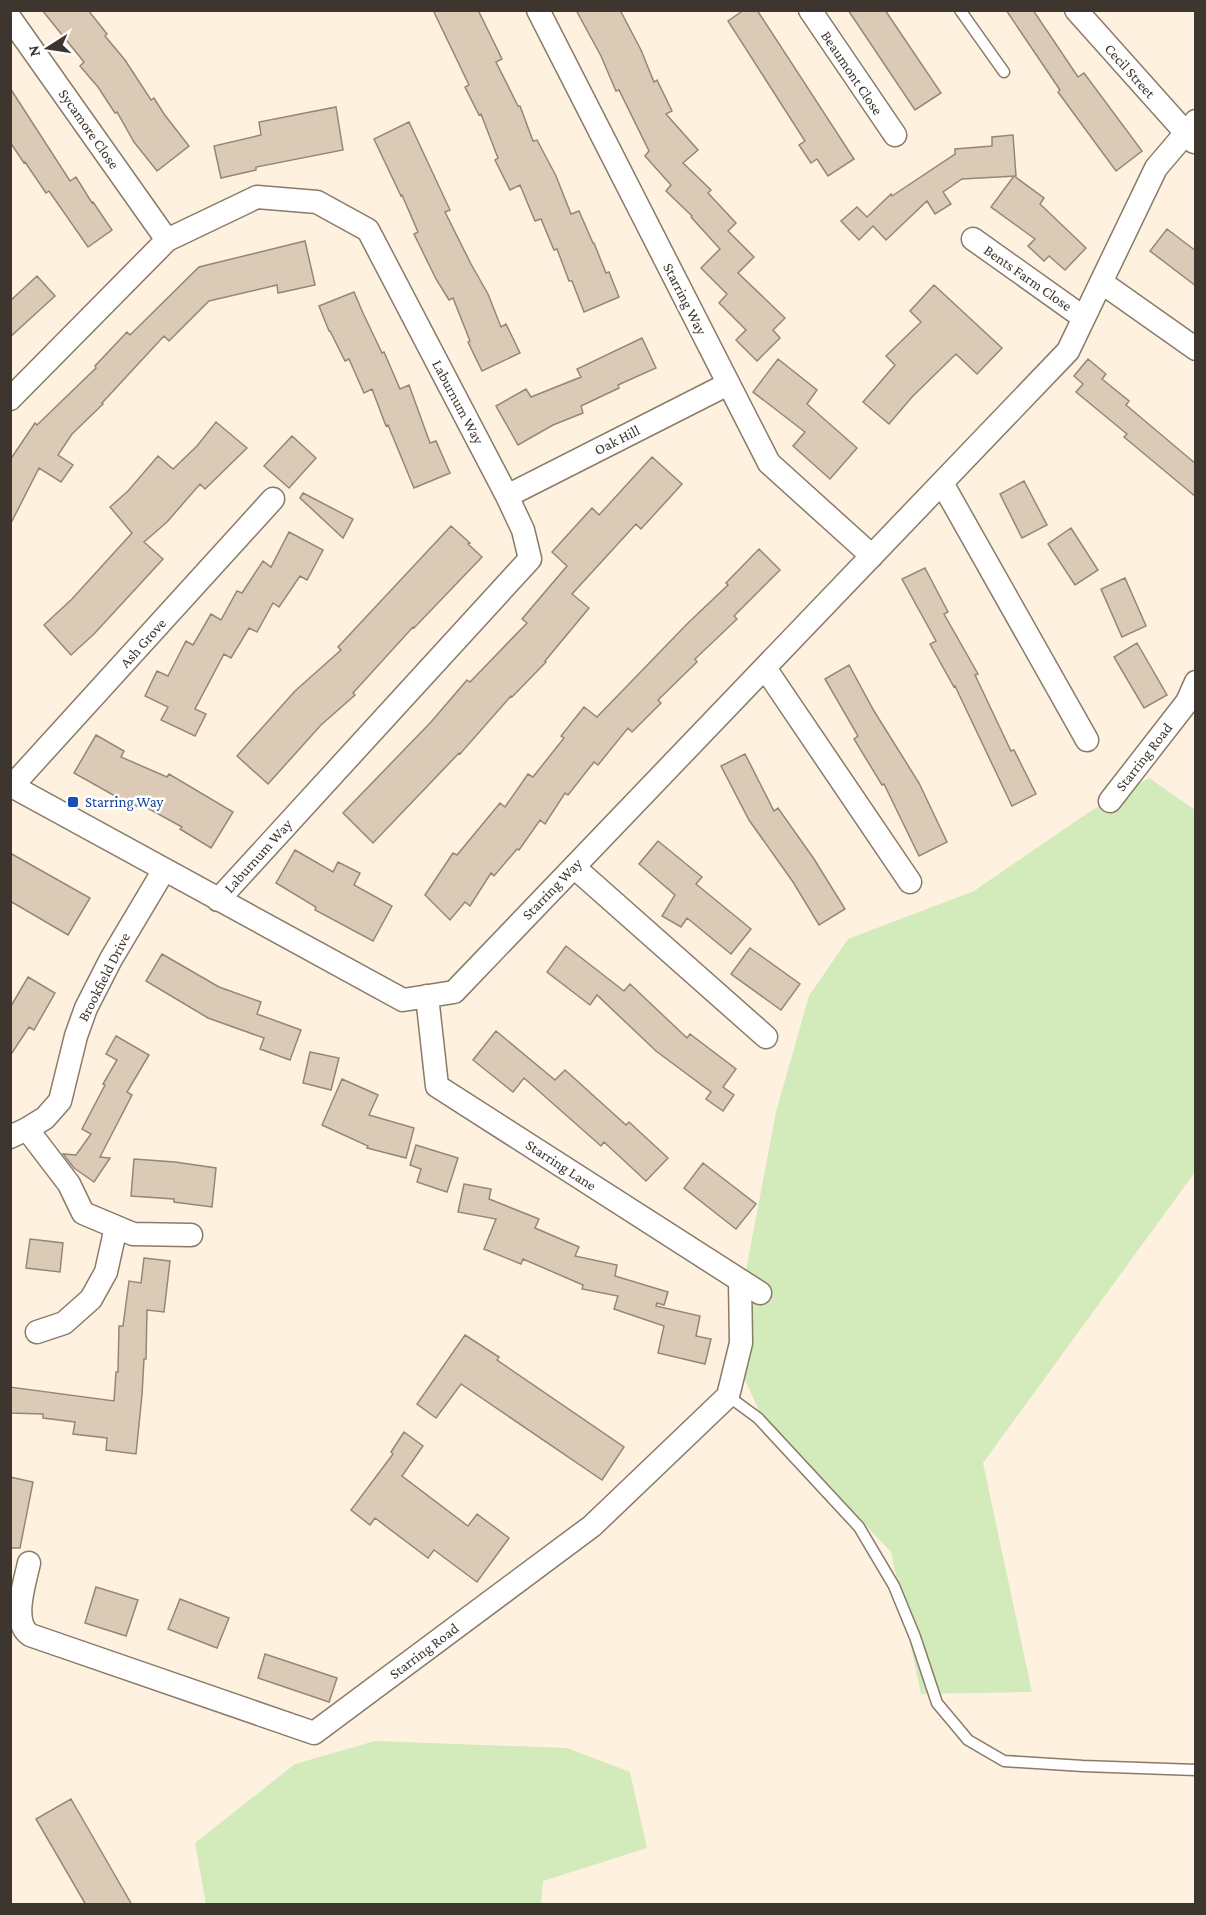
<svg xmlns="http://www.w3.org/2000/svg" width="1206" height="1915" font-family="'Crimson Pro',serif">
<rect width="100%" height="100%" fill="#fef1e0"/>
<path fill="#d3eabb" d="M1149,778L1195,810V1172L983,1463L1032,1692L921,1694L891,1552L761,1415L731,1349L776,1112L809,996L848,939L974,891L1089,812Z
M375,1741L567,1748L630,1772L647,1848L543,1881L541,1904H206L195,1843L295,1764Z"/>
<path fill="#dbcbb6" stroke="#968774" stroke-width="1.5" d="M42,10H88L107,34L105,36L125,60L151,100L154,98L164,114L189,146L157,171L134,142L117,112L115,113L98,87L80,66L84,62Z
M433,10H478L502,59L496,62L518,106H520L533,141L537,140L556,176L571,214L579,211L593,243H594L606,273L609,272L619,297L584,312L572,281H569L557,249L554,250L541,219L535,221L520,185L510,190L495,160L498,158L481,114L479,115L465,87L469,85Z
M576,10H620L641,50L654,82L657,80L672,111L666,114L698,150L683,163L711,190L708,193L736,223L728,231L754,257L738,273L785,318L773,330L780,338L757,361L736,340L746,330L719,303L727,294L701,268L720,249L691,217L692,216L666,191L671,185L645,156L649,151L619,90L616,91L601,56Z
M744,10H757L854,159L828,176L817,159L811,163L799,145L805,141L728,21Z
M848,10H885L941,93L915,110Z
M1006,10H1033L1078,77L1084,73L1142,151L1116,171L1058,92L1060,90Z
M10,88L70,181L76,177L92,203L93,202L112,230L88,247L49,191L46,193L25,162L24,163L10,142Z
M336,107L343,150L256,167V170L221,178L214,146L261,135L259,122Z
M409,122L450,210L445,212L471,264L488,294L501,327L506,324L520,353L482,371L468,342L470,341L453,298L449,300L436,279L414,234L418,232L402,195L401,196L374,139Z
M1013,135L1016,176L962,179L943,192L951,204L935,214L927,201L886,240L873,226L859,240L841,221L857,207L867,217L891,194L892,196L955,154V149L992,146V137Z
M1014,176L1044,198L1040,204L1086,248L1065,270L1049,256L1044,261L1028,246L1035,239L991,207Z
M1167,229L1196,251V286L1150,251Z
M305,241L315,285L278,293L277,285L209,301L169,341L164,336L102,403L103,404L72,434L58,455L73,465L61,482L39,468L10,525V460L35,423L37,425L96,368L95,366L127,332L130,335L199,267Z
M37,276L55,296L10,337V301Z
M934,285L1002,348L977,374L956,354L912,397L889,424L863,402L895,365L886,356L921,322L910,311Z
M354,292L363,313L382,353L384,352L400,389L409,385L430,443L436,441L450,473L414,488L388,425L386,426L372,389L364,393L349,359L345,361L330,331H329L319,306Z
M642,338L656,368L618,385L619,388L581,406L583,413L553,425L518,445L496,406L526,389L531,397L581,377L577,369Z
M778,359L817,390L807,404L857,448L830,479L793,446L805,432L753,392Z
M1088,359L1106,374L1102,379L1129,401L1126,405L1196,464V497L1124,437L1127,434L1076,392L1083,384L1074,376Z
M216,422L247,448L205,489L200,484L167,522L144,542L163,559L94,634L71,655L44,625L72,599L132,533L110,507L128,491L158,456L173,469L197,446Z
M292,436L316,458L289,488L264,466Z
M652,457L682,484L641,529L636,524L572,594L589,608L545,661L546,662L512,697L511,696L460,754L459,753L373,843L343,813L431,722L467,680L470,682L527,623L522,619L567,566L552,552L592,508L599,515Z
M1024,481L1047,525L1022,538L1000,494Z
M303,493L353,519L343,538L300,498Z
M451,526L470,543L468,544L482,557L414,628L413,627L353,693L355,695L321,725L268,784L237,756L295,691L341,650L338,647Z
M1071,528L1098,570L1075,585L1048,544Z
M289,532L323,550L307,580L300,576L279,607L273,603L257,632L249,628L231,658L224,654L195,709L206,714L195,736L161,720L168,707L145,696L157,671L168,676L186,641L193,645L211,614L221,620L237,591L242,593L263,561L271,567Z
M759,549L780,570L734,616L737,619L695,659L697,662L658,700L661,703L632,732L628,728L598,765L594,762L568,795L565,793L545,824L540,820L519,850L517,849L494,876L491,873L470,906L465,902L450,920L425,895L453,853L457,855L500,803L505,807L528,774L533,777L564,738L561,736L584,707L597,717L688,623L728,585L726,583Z
M925,568L948,612L944,614L978,674L975,675L1011,751L1014,750L1036,794L1012,806L955,686L954,687L930,644L936,641L902,579Z
M1125,578L1146,626L1122,637L1101,589Z
M1137,643L1167,695L1144,708L1114,657Z
M849,665L874,711L919,783L947,842L919,856L884,784L882,785L854,739L858,736L825,679Z
M96,735L124,751L121,757L167,777L169,774L233,812L211,848L180,829L182,827L142,805L141,808L115,796L74,773Z
M745,754L774,811L778,808L814,859L845,909L819,925L793,882L749,820L721,766Z
M658,841L702,877L696,884L751,929L731,954L687,918L681,927L662,916L675,895L639,864Z
M295,850L333,872L338,862L360,873L354,885L392,906L373,941L315,910L316,907L276,883Z
M10,853L90,898L68,935L10,901Z
M566,946L624,991L630,984L687,1038L690,1034L736,1069L723,1087L734,1095L723,1111L706,1099L711,1092L656,1051L597,995L590,1005L547,972Z
M750,948L800,984L781,1010L731,974Z
M162,954L219,987L261,1002L257,1014L301,1030L290,1060L260,1049L264,1038L208,1018L146,981Z
M28,977L55,993L34,1030L29,1027L10,1056L11,1006Z
M496,1031L555,1080L565,1070L626,1125L629,1122L668,1158L646,1181L604,1142L601,1146L524,1078L513,1092L473,1060Z
M116,1036L149,1055L127,1092L132,1095L100,1157L110,1158L94,1182L74,1168L63,1154L76,1155L91,1134L82,1129L105,1085L103,1084L117,1060L106,1054Z
M310,1052L339,1058L331,1090L303,1083Z
M342,1079L378,1095L369,1115L414,1128L406,1158L367,1148L368,1146L322,1125Z
M416,1145L458,1158L447,1192L417,1182L421,1169L410,1165Z
M134,1159L175,1162L216,1168L212,1207L174,1202V1199L131,1196Z
M703,1163L756,1204L736,1229L684,1188Z
M464,1184L491,1189L489,1199L539,1219L535,1228L579,1247L575,1256L617,1265L615,1276L668,1292L664,1305L657,1303L656,1306L700,1316L696,1336L711,1339L705,1364L658,1353L664,1326L614,1309L618,1296L582,1289L583,1285L523,1259L521,1264L484,1249L496,1219L458,1212Z
M30,1239L63,1243L60,1272L26,1268Z
M144,1258L170,1261L164,1312L147,1310L146,1359H144L142,1395L136,1454L106,1450L107,1438L73,1434L75,1422L43,1418V1414L10,1413V1387L114,1401L116,1372H118L119,1326H123L129,1281L141,1283Z
M465,1335L499,1357L497,1360L624,1447L602,1480L461,1384L436,1418L417,1404Z
M404,1432L423,1446L402,1476L468,1526L477,1514L509,1538L477,1582L434,1550L428,1558L375,1518L370,1525L351,1510L393,1454L391,1452Z
M10,1477L33,1482L20,1548H10Z
M96,1587L138,1600L126,1636L85,1623Z
M180,1599L229,1618L217,1648L168,1629Z
M265,1654L337,1678L329,1702L258,1678Z
M71,1799L132,1905H86L36,1819Z"/>
<g fill="none" stroke-linecap="round" stroke-linejoin="round">
<defs>
<path id="service" d="M960,10L1004,72
M728,1396L758,1418L859,1527L894,1586L915,1637L937,1703L968,1740L1004,1761L1083,1766L1196,1770"/>
<path id="minor" d="M538,10L769,463L872,556
M810,10L895,135
M1076,10L1194,142
M10,18L167,240
M973,239L1084,318
M1101,282L1196,349
M10,399L167,240L257,197L317,202L368,230L507,496L523,530L530,559L218,900
M942,483L1087,740
M507,496L728,384
M765,668L910,882
M10,785L403,1000L454,992L1068,351L1156,168L1196,121
M12,786L273,499
M1110,801L1187,702L1196,682
M574,867L766,1037
M427,996L437,1086L760,1293
M27,1129L69,1184L83,1213L133,1234L191,1235
M10,1137L27,1129L45,1118L60,1101L76,1036L86,1008L111,959L164,870
M37,1332L64,1323L91,1299L106,1272L116,1227
M29,1563C25,1582 11,1622 30,1635L314,1733L592,1526L728,1396L741,1343L740,1281"/>
</defs>
<use href="#service" stroke="#8a7b68" stroke-width="13"/>
<use href="#minor" stroke="#8a7b68" stroke-width="25"/>
<use href="#service" stroke="#fff" stroke-width="10"/>
<use href="#minor" stroke="#fff" stroke-width="22"/>
</g>
<rect fill="#1a4fb4" stroke="#fff" stroke-width="2" x="67" y="796" width="12" height="12" rx="3"/>
<g text-anchor="middle" stroke-width="5" stroke-linejoin="round" paint-order="stroke">
<g font-size="15" fill="#3d362e" stroke="#fff">
<text transform="translate(1130 71) rotate(48)" y="5">Cecil Street</text>
<text transform="translate(852 73) rotate(56)" y="5">Beaumont Close</text>
<text transform="translate(89 129) rotate(55)" y="5">Sycamore Close</text>
<text transform="translate(1028 278) rotate(35)" y="5">Bents Farm Close</text>
<text transform="translate(685 299) rotate(63)" y="5">Starring Way</text>
<text transform="translate(458 402) rotate(62)" y="5">Laburnum Way</text>
<text transform="translate(617 440) rotate(-27)" y="5">Oak Hill</text>
<text transform="translate(143 643) rotate(-48)" y="5">Ash Grove</text>
<text transform="translate(1144 757) rotate(-52)" y="5">Starring Road</text>
<text transform="translate(258 856) rotate(-48)" y="5">Laburnum Way</text>
<text transform="translate(552 889) rotate(-46)" y="5">Starring Way</text>
<text transform="translate(104 977) rotate(-63)" y="5">Brookfield Drive</text>
<text transform="translate(561 1165) rotate(33)" y="5">Starring Lane</text>
<text transform="translate(424 1651) rotate(-37)" y="5">Starring Road</text>
</g>
<g font-size="15" fill="#164399" stroke="#fff" text-anchor="start">
<text x="85" y="807">Starring Way</text>
</g>
</g>
<rect width="1206" height="1915" fill="none" stroke="#3d362e" stroke-width="24"/>
<g transform="translate(48 48) rotate(258)" stroke="#ffffff" stroke-width="4.5" paint-order="stroke">
<path d="M0-4.5L10 22L0 15L-10 22Z" fill="#3d362e"/>
<text y="-9" font-size="16" font-weight="bold" text-anchor="middle" fill="#3d362e">N</text>
</g>
</svg>
